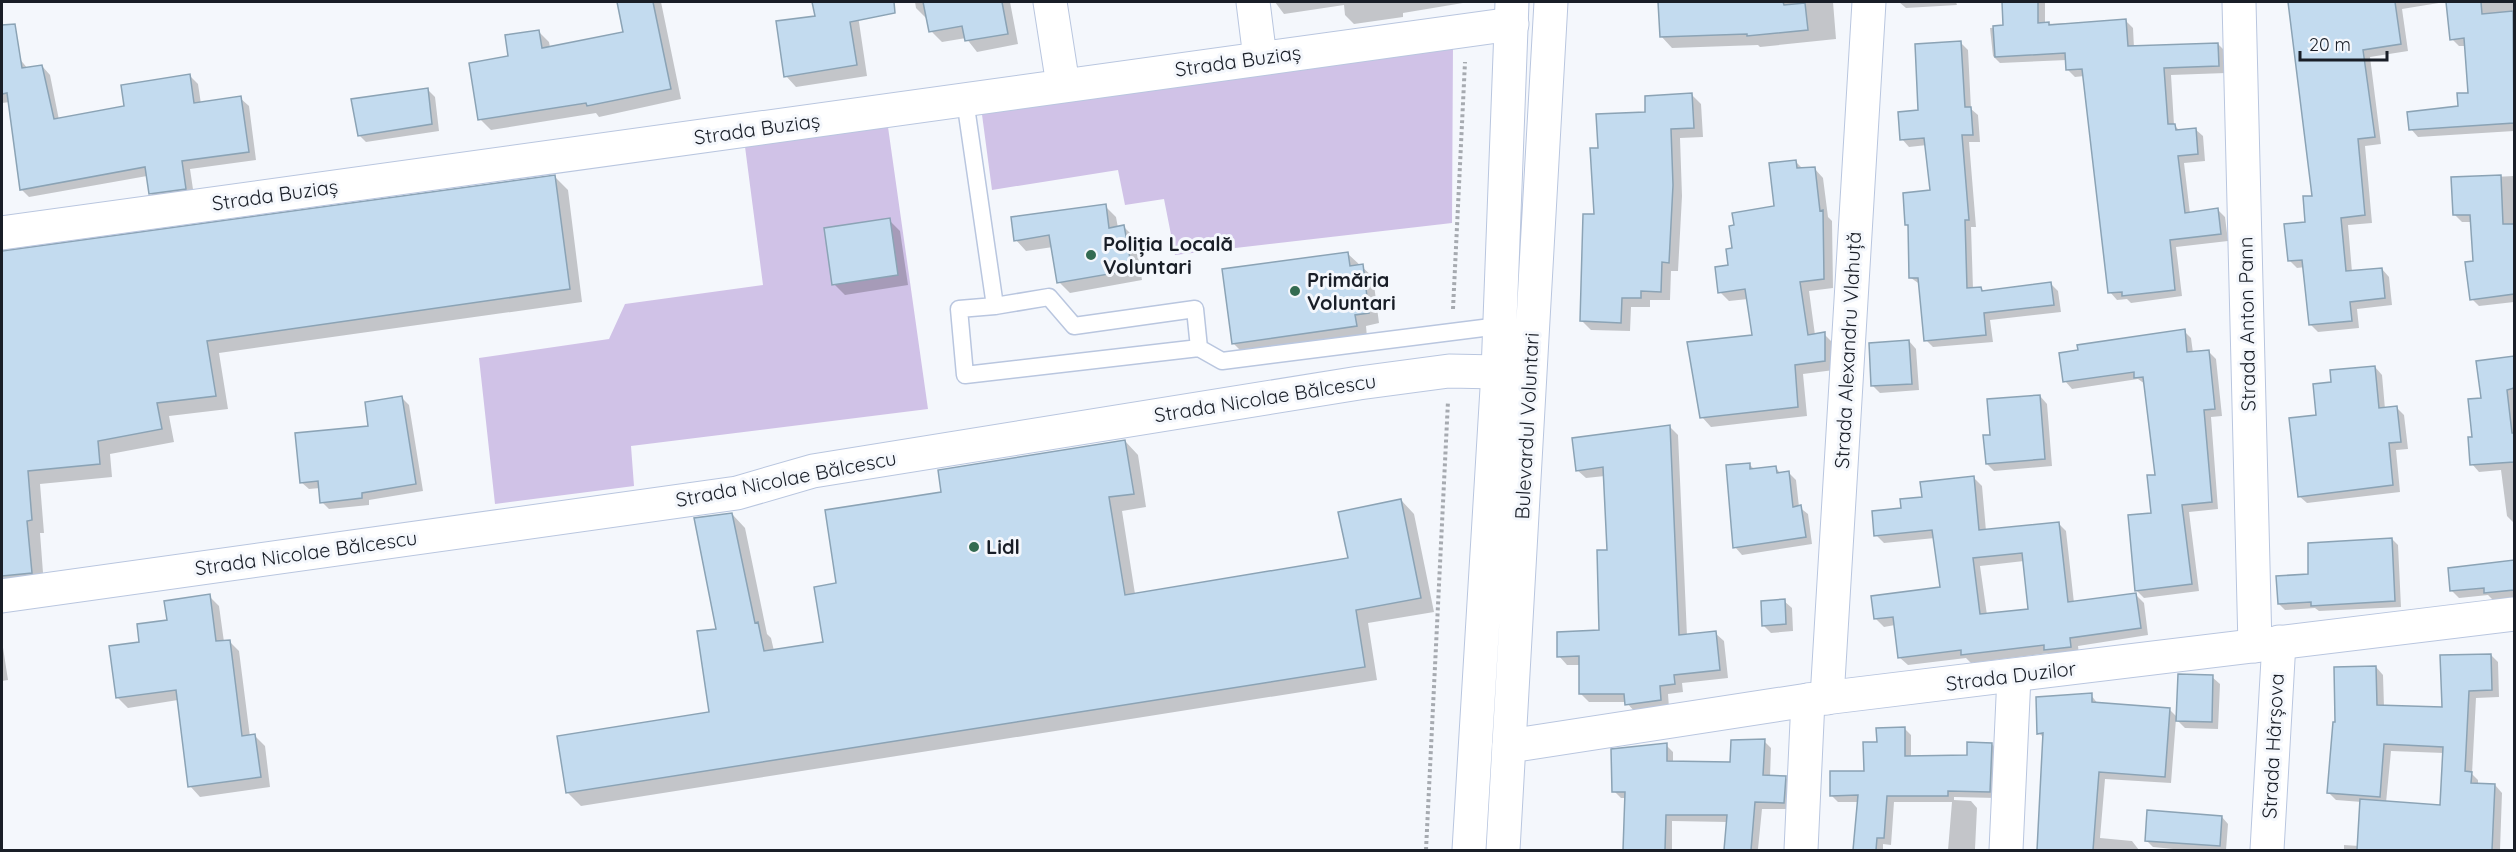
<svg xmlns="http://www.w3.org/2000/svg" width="2516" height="852" font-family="Quicksand,sans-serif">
<rect width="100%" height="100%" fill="#f4f7fc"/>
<path fill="#d0c2e7" d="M1453,44L1452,223L1175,255L1164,199L1125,205L1118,170L992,190L981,107Z
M887,120L928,409L631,446L634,486L495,504L479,358L609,339L625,304L763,285L744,139Z"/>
<path fill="#0003" fill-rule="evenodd" d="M619,2H661L681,99L599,117L596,113L491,130L480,119L510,58L538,31L549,42L550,48L625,33Z
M814,2H856L867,76L796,87L786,76L816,17Z
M915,2H1010L1018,44L977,52L966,38L942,42L931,31L927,19L916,8Z
M1275,2H1469L1403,13V17L1354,24L1345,15L1344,5L1284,14Z
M1660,2H1715L1719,5L1751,2H1833L1836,39L1760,47L1758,45L1672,48L1661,36Z
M1899,2H1956L1957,5L1906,8Z
M2004,2H2045V24L2126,21L2133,28L2134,48L2218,44L2225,51L2226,73L2171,75L2174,125L2180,131L2195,129L2203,136L2205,161L2184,163L2190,214L2218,210L2225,217L2228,241L2176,247L2182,296L2131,303L2127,299L2117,300L2110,292L2084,76L2075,77L2068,70L2067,60L2000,63L1993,56L1990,28L2005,27Z
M2288,2H2514V131L2418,137L2411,129L2459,107L2470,94L2466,46H2459L2452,39L2448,5L2445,2L2402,9L2408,51L2370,57L2381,144L2365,146L2372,223L2348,225L2352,272L2382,269L2389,277L2392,305L2357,309L2359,328L2318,332L2310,324L2305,267L2297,268L2289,260L2307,223L2314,197Z
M1961,43L1968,50L1971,109L1978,115L1980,142H1969L1976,227H1971L1973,289H1981L1984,292L2051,284L2058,291L2061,312L1990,320L1993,342L1933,347L1926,340L1921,285L1911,278L1910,228L1907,225L1932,192L1927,145L1909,147L1902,139Z
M19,58L28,69L42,66L50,75L59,120L126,107L190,76L198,84L201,104L240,98L249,106L256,160L190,169L194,196L158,201L150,193L147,176L29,197L21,189L10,102L2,103V61Z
M427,89L435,97L439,131L366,142L359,135Z
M1692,95L1701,104L1703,137L1680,138L1682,196L1678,271H1671L1670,300H1650V307H1631L1630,331L1591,330L1582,321L1595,216L1600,149L1647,113Z
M1795,161L1803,169L1814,168L1823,178L1828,217L1832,221L1833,288L1809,291L1815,335L1824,334L1833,343L1834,370L1803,374L1807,416L1711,427L1702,417L1754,336L1748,299L1729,301L1720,292L1734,249L1776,207Z
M2514,176V302L2479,306L2472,299L2475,262L2472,222H2462L2455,215L2453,179Z
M555,177L568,190L582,302L219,353L228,409L169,416L174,442L110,454L112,477L40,484L44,533H40L44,586L2,590V252Z
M1105,206L1116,217L1118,228L1124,227L1135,238L1142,280L1070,293L1059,282L1053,247L1026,251L1016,240Z
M889,220L900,231L908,285L845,295L834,284Z
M1348,254L1373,277L1379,323L1366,326L1367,337L1244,354L1233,343Z
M2184,331L2191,338L2193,353L2209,352L2216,359L2222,416L2211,417L2218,509L2189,512L2199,591L2144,598L2136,590L2153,514L2156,476L2145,384L2138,379L2072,389L2065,381Z
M1909,341L1916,349L1919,390L1880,393L1873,386Z
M2514,357V523L2507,516L2501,470L2479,472L2472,464L2474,438L2483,399L2478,363Z
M2375,367L2382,375L2385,409L2397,408L2404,415L2408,449L2396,450L2400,492L2307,503L2299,496L2317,417L2333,383Z
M2040,396L2047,404L2052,466L1994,471L1987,464L1991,436Z
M401,397L409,405L423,491L369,500V505L329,509L322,502L320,488L309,489L301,482L370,427Z
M1670,427L1678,435L1687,636L1715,633L1724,641L1728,678L1682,683L1683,692L1668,694L1669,708L1635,712L1626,702H1589L1580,693L1581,665H1567L1559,656L1601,632L1609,551L1605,476L1586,478L1577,470Z
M1125,441L1138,455L1146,507L1122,511L1135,594L1350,559L1401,500L1414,514L1434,612L1368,623L1377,680L581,806L567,792L711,713L732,514L745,528L767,634L771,638L774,651L825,643L838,585L943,493Z
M1749,464L1755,470L1776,468L1781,474L1789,473L1796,480L1799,507L1808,514L1812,544L1742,555L1735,547Z
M1974,478L1982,486L1986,531L2058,523L2066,531L2074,603L2136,595L2144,603L2148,635L2078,646L2079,655L2054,658L2049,653L1971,663L1966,658L1908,665L1899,657L1895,625L1884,627L1876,619L1941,588L1935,538L1884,543L1876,535L1902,510ZM2024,561L2029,610L1987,615L1980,566Z
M2392,539L2398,545L2401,607L2319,611L2315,608L2285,610L2279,604L2309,576Z
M2513,562L2514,597L2493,600L2488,595L2459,598L2451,590Z
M209,596L219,606L224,642L229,641L239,651L250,737L255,736L265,746L270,787L200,797L190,786L178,700L128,708L117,697L141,643L168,621Z
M1784,601L1792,608L1793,631L1771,633L1764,626Z
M2,641L8,680L2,681Z
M2491,655L2498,662L2499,697L2476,698L2472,774L2478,780V784L2495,785L2502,793L2500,850H2344V845L2359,846L2362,802L2336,800L2329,793L2376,667L2383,675L2384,707L2443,709ZM2391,751L2444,753L2442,807L2386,803Z
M2212,677L2220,684L2218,729L2185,728L2176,719L2171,783L2105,779L2100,838L2132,841L2139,850H2039L2044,738L2039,733L2091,695L2098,704L2169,709L2178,718Z
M1904,728L1911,735V757H1968L1992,744L1998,751L1996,798L1954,797V800L1971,801L1977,808L1975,849L1985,850H1948L1952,802H1894L1891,845L1883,844V850H1854L1859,802H1838L1831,795L1865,772L1878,743Z
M1764,741L1771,748L1770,777H1785L1792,784L1791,809H1762L1758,849L1782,850H1725L1728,822L1672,821V850H1625L1627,798H1621L1614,791L1666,745L1673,752V763H1732Z
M2222,817L2228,824L2226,850H2183L2153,847L2146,840Z"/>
<path fill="#c3dbef" stroke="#8ba3b5" stroke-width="1.5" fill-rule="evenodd" d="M617,2H653L671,89L587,106L586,103L478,120L469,63L508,56L505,35L539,30L542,48L623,32Z
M812,2H894L895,13L850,22L857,65L784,77L776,21L815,16Z
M923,2H1002L1008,34L965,41L962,26L929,32Z
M1658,2H1783L1784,5L1805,3L1808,30L1747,36V34L1660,37Z
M2002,2H2038V23L2049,22V25L2126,19L2128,46L2218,43L2219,66L2164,68L2168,124H2175L2176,130L2196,128L2198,154L2178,156L2185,213L2218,208L2221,234L2170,240L2175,290L2122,296V292L2108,293L2082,69L2066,70L2065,53L1995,57L1993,26L2003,25Z
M2288,2H2395L2401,44L2363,50L2375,137L2358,139L2365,215L2341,218L2346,271L2382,268L2385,298L2350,302L2352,321L2309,325L2302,260L2288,261L2284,224L2305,222L2303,196H2312Z
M2446,2H2481L2482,14L2513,11L2514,123L2409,130L2407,112L2458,106L2457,93H2468L2464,38L2450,40Z
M15,24L22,68L42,65L54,119L124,106L121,85L190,74L194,103L241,96L249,152L182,161L186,189L149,194L145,167L20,190L7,93L2,94V25Z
M1961,41L1965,107H1971L1973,135H1962L1969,220H1965L1967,288L1981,287L1982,291L2051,282L2054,305L1984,313L1986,335L1924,341L1918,278H1909L1908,225H1905L1903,193L1930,190L1924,138L1900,140L1898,112L1918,110L1915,44Z
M428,88L432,124L358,136L351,99Z
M1692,93L1694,128L1671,129L1673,185L1669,263L1662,262L1661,292L1641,291V298H1622L1621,323L1580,321L1583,214H1594L1590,148H1598L1596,114L1645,112V96Z
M1796,160L1797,168L1815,167L1820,211L1823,210L1824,279L1800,282L1808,335L1825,332V361L1795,365L1798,407L1700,418L1687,342L1752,335L1745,289L1718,293L1715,267L1728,265L1726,249L1732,248L1729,226L1734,225L1732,213L1774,206L1769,163Z
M555,175L570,289L207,341L216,396L157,403L162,429L98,441L100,464L28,471L32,520L27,521L32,573L2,576V251Z
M2501,175L2503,224H2514V294L2470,300L2465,262L2473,261L2470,215H2453L2451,177Z
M1106,204L1109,228L1124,225L1132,270L1057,283L1049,235L1014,241L1011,217Z
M890,218L898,275L832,285L824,228Z
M1348,252L1350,266L1363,264L1369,313L1355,315L1357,326L1232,344L1222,269Z
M2185,329L2187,352L2209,350L2215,409L2204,410L2212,502L2182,505L2192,584L2135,591L2128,515L2151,513L2147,475H2155L2143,377L2134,378V372L2063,382L2059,353L2078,350L2077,345Z
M1909,340L1912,384L1871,386L1869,343Z
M2514,356V388L2507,390L2512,433H2514V462L2470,465L2468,437H2472L2468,399L2481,398L2476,361Z
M2375,366L2379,408L2397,406L2401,442L2389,443L2393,485L2298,497L2289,418L2316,415L2313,384L2331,382L2330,370Z
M2040,395L2045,459L1986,464L1983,435H1990L1987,399Z
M402,396L416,484L362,493V498L320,503L318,481L300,483L295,433L368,426L365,402Z
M1670,425L1679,635L1716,631L1720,670L1674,675L1675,684L1660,686L1661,700L1625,705L1624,694H1579V656L1557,657V632L1599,630L1597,550H1607L1603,467L1576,471L1572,438Z
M1125,440L1134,494L1109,497L1125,595L1348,558L1338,512L1401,499L1421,598L1356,610L1365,667L566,793L557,736L709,712L697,631L716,629L694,518L732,513L755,623L758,622L764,651L823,642L814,587L836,583L825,510L941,492L938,470Z
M1750,463V469L1776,466L1777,473L1789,471L1793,507L1801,505L1806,537L1733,548L1726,465Z
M1974,476L1979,530L2059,522L2068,602L2136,593L2141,628L2070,638L2071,647L2044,650V645L1961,655V650L1898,658L1893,617L1874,619L1871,596L1940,587L1932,530L1874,536L1872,511L1901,508L1900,499L1922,497L1920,482ZM2022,553L2028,609L1980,614L1973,558Z
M2392,538L2395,601L2311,606V602L2278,604L2276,576L2308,574V543Z
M2514,560V590L2484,593V588L2450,591L2448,568Z
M210,594L216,641L230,640L242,736L255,734L261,777L188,787L176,690L116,698L109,646L139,642L137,624L167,620L164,601Z
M1785,599L1786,624L1762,626L1761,601Z
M2491,654L2492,690L2469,691L2465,771L2472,772L2471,783L2495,784L2492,850H2357L2360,799L2440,805L2443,747L2384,744L2380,797L2327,793L2333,722H2335L2334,667L2376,666L2377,705L2442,707L2440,655Z
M2178,674L2213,675L2212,722L2176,721Z
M2092,693V702L2170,708L2165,777L2099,772L2093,850H2037L2043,733L2037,734L2036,697Z
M1905,727V756L1967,755V742L1992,743L1990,792L1948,791V796H1887L1884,838H1877L1876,850H1853L1858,795L1830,796V771H1864L1863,742H1877L1876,728Z
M1765,739L1763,775L1786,776L1784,803L1755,802L1751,850H1724L1727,815H1666L1665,850H1623L1625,792H1612L1611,749L1667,743V761L1730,762L1731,740Z
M2147,810L2222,816L2220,846L2145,841Z"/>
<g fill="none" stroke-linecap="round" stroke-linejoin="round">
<defs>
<path id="service" d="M965,100L995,306L1049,297L1074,326L1195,309L1199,348
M995,306L959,309L965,375L1199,348L1222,361L1499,326"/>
<path id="minor" d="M1050,2L1063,85
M1253,2L1260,58
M2239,2L2255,646
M2,233L1512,24
M2,596L737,493L813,471L1359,383L1449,371L1498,372
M1827,698L1869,2
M1801,850L1808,700
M2006,850L2014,676
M2267,850L2279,642"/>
<path id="tertiary" d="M1509,746L1808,700L2514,614"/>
<path id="trunk" d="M1469,850L1498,372L1512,2
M1503,850L1551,2"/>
</defs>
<use href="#service" stroke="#b9c6df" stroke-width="19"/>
<use href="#minor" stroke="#b9c6df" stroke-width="35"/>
<use href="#tertiary" stroke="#b9c6df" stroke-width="35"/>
<use href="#trunk" stroke="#b9c6df" stroke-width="35"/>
<path stroke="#a6aab0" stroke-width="4" stroke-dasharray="3 3" stroke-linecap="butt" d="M1453,309L1465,62
M1426,850L1448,401"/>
<use href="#service" stroke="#fff" stroke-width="16"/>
<use href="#minor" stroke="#fff" stroke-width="33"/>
<use href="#tertiary" stroke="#fff" stroke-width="33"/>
<use href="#trunk" stroke="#fff" stroke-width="33"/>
</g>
<g fill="#336b51" stroke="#f4f7fc" stroke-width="2">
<circle cx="1091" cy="255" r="6"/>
<circle cx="1295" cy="291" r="6"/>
<circle cx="974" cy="547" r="6"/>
</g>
<g text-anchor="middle" stroke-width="6" stroke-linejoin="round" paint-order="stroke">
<g font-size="20" fill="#191e27" stroke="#f4f7fc">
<text transform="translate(1238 61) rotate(-8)" y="7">Strada Buziaș</text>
<text transform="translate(757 129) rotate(-8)" y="7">Strada Buziaș</text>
<text transform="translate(275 195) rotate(-8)" y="7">Strada Buziaș</text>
<text transform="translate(2247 324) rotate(-91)" y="7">Strada Anton Pann</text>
<text transform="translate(1848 350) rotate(-87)" y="7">Strada Alexandru Vlahuță</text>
<text transform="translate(1265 398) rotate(-9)" y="7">Strada Nicolae Bălcescu</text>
<text transform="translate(1527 426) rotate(-87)" y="7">Bulevardul Voluntari</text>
<text transform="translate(786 479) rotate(-11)" y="7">Strada Nicolae Bălcescu</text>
<text transform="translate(306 553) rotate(-8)" y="7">Strada Nicolae Bălcescu</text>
<text transform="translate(2011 676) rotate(-7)" y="7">Strada Duzilor</text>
<text transform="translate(2273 746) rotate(-87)" y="7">Strada Hârșova</text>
</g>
<g font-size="20" font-weight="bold" fill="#191e27" stroke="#f4f7fc" text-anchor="start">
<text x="1103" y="251">Poliția Locală<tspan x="1103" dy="23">Voluntari</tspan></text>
<text x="1307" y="287">Primăria<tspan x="1307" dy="23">Voluntari</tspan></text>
<text x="986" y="554">Lidl</text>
</g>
</g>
<rect width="2516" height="852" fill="none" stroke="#191e27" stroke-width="6"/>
<path d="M2300 51v9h87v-9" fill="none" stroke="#191e27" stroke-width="3"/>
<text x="2309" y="51" font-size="18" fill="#191e27" stroke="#f4f7fc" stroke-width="4.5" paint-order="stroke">20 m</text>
</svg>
